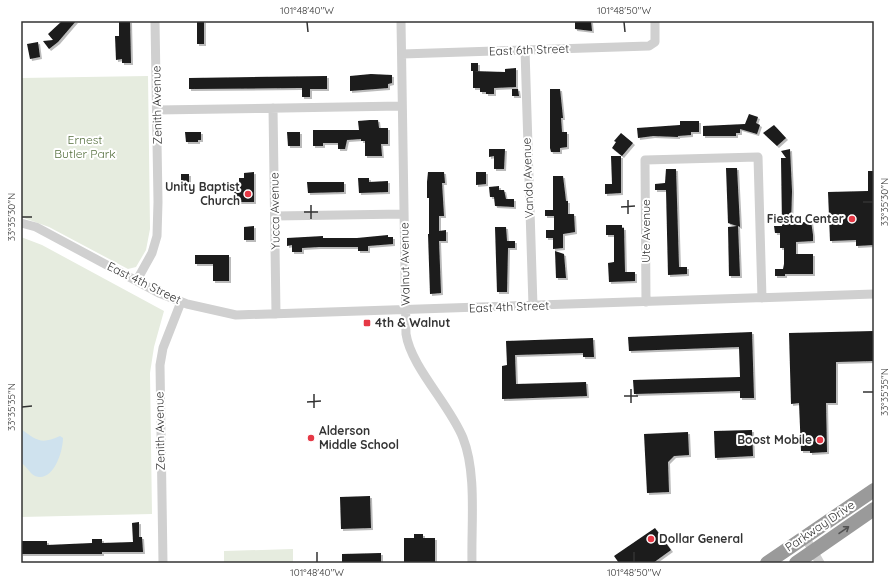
<svg xmlns="http://www.w3.org/2000/svg" width="895" height="584" font-family="Quicksand,sans-serif">
<defs>
<filter id="shadow"><feDropShadow dx="2" dy="2" stdDeviation="0" flood-color="#0004"/></filter>
</defs>
<rect width="100%" height="100%" fill="#fff"/>
<path fill="#e6ecdf" d="M148,76L150,229L146,250L136,267L128,269L49,227L21,217V78Z
M21,237L42,245L164,311L154,347L150,373L152,514L21,517Z
M293,549V563H224V551Z"/>
<path fill="#cfe2ee" d="M21,429C36,440 41,445 60,436L63,438C63,452 53,483 35,476C29,473 27,466 21,463Z"/>
<path fill="#1a1a1a" filter="url(#shadow)" d="M62,21H76L58,42L49,49L43,41L53,40L48,34Z
M119,21H130L131,63H122V59L116,60L115,36H119Z
M197,21H204V44H197Z
M575,21H591L592,31L575,29Z
M38,42L40,57L30,59L27,44Z
M471,63H478V71H471Z
M516,68V87L494,88V94H486V92H480V88H473V71L505,72V69Z
M371,74L392,75V83L388,84V88L350,91V76Z
M327,76V89H310V97H302V88H299L189,89V78Z
M512,89H518L519,96H512Z
M550,89H560L563,118H561L562,132H567V147L560,148V152H551L550,148Z
M749,114L758,117L756,123L760,125L757,134L740,129V133H736V136H703V126L745,124Z
M370,120H378L379,128H388V144H381L382,156H365V141H361V139L347,140L345,149H338V143H323V146H313V130H359L358,121Z
M680,121H699V132H691V135L678,136V137L653,136L638,138L637,128L680,125Z
M774,125L786,138L777,146L763,133Z
M185,132H201V140H198V142H186Z
M287,132H300V146H288Z
M621,133L633,143L622,156L612,148L616,142L614,141Z
M489,149H505L504,169H494V156L489,157Z
M790,149L792,191L791,224L811,221L813,235V241L796,242V254H813V274H785V276H775V269H783L784,264V248H780V233H775L774,226H782L781,158H786L781,151Z
M611,156H621V193L605,194V184H612Z
M726,168H737L740,227L738,226L740,276H729L728,227L737,226L728,223Z
M666,169H676L679,267H687V274L668,275L666,190H655V184L665,183Z
M868,171H874V245L856,246V240L830,241L828,192L868,191Z
M254,172V202H234V187H239V178H244V173Z
M428,172H444L445,183H442L444,216H439V231L446,230V241H439L441,293L430,294L428,234H429V198H427V182Z
M476,172H486V184L476,185Z
M181,174H189V187H181Z
M553,176H563L566,201H568V214H574L575,232L563,234V248L553,249V238H546V230H554V216H545V210H553Z
M358,178H369V182L388,181V192L359,193Z
M307,182H344V192L308,193Z
M499,186V190H504L506,199H514V207L495,206L494,197H490L489,187Z
M606,225H622V228H624L625,272H635V281L609,282L608,263L614,262V235H606Z
M254,226V240H244V227Z
M495,227H506L507,241H515V248H508L507,292H497Z
M388,235V237H393V244L368,246V251H358V247H319L302,248V252H292V245L287,246V238L323,236V238H357Z
M555,251L564,254L566,278H556Z
M195,255H229V281H213V264H195Z
M874,331V361L836,362V403H826L827,452L810,453V451H801L799,403L791,404L789,333Z
M752,332L754,398H740V391L634,394L633,380L740,377L739,347L629,351L628,337Z
M593,338L594,357H583V353L515,355L516,384L586,382L587,396L502,399V366L507,365L506,341Z
M752,430L753,456L715,458L714,431Z
M688,432L689,455L674,456L668,462L669,492L647,493L644,434Z
M370,496L371,528L341,529L340,497Z
M139,522V537H142L143,552H102V554H21V541H47V545L92,543V539H102V543L133,542L132,523Z
M655,528L671,550L653,563H619L614,556Z
M414,534H423V538H435V563H404V538H414Z
M381,553V563H342V554Z"/>
<g fill="none" stroke-linecap="round" stroke-linejoin="round">
<path stroke="#d0d0d0" stroke-width="9" d="M401,21L406,334C411,367 450,405 463,438C477,473 471,525 472,563
M525,50L533,306
M402,54L649,46L655,42V21
M273,108L276,314
M157,110L402,106
M275,216L404,214
M21,223L36,227L159,293L187,304L236,315L874,294
M137,280L152,253L157,236L158,202L155,21
M646,302L645,160L758,157L762,298
M805,537L820,563
M163,563L160,365L163,348L181,302"/>
<path stroke="#9a9a9a" stroke-width="14" d="M767,563L874,490
M796,563L874,509"/>
</g>
<defs><path id="oneway-shaft" d="M-6 0H5M1.5-3L5.5 0L1.5 3" fill="none" stroke-width="1.6" stroke-linecap="round" stroke-linejoin="round"/></defs>
<use stroke="#525252" href="#oneway-shaft" transform="translate(844 530) rotate(-35)"/>
<path fill="none" stroke="#333" stroke-width="1.5" d="M307,22L308,32M624,22L625,32M628,200V214M863,202H873M311,205V219M621,207L635,206M304,212H318M22,217H32M631,389V403M863,392H873M314,394V408M624,396H638M307,402L321,401M22,407L32,406M317,552V562M634,552V562"/>
<g fill="#e63946" stroke="#fff" stroke-width="1.5">
<circle cx="248" cy="194" r="4"/>
<circle cx="852" cy="219" r="4"/>
<rect x="363" y="319" width="8" height="8" rx="2"/>
<circle cx="311" cy="438" r="4"/>
<circle cx="820" cy="440" r="4"/>
<circle cx="651" cy="539" r="4"/>
</g>
<g text-anchor="middle" stroke-width="4" stroke-linejoin="round" paint-order="stroke">
<g font-size="12" fill="#333" stroke="#fff">
<text transform="translate(529 50) rotate(-2)" y="4">East 6th Street</text>
<text transform="translate(157 105) rotate(-91)" y="4">Zenith Avenue</text>
<text transform="translate(528 178) rotate(-92)" y="4">Vanda Avenue</text>
<text transform="translate(275 211) rotate(-91)" y="4">Yucca Avenue</text>
<text transform="translate(646 231) rotate(-90)" y="4">Ute Avenue</text>
<text transform="translate(405 264) rotate(-91)" y="4">Walnut Avenue</text>
<text transform="translate(144 283) rotate(26)" y="4">East 4th Street</text>
<text transform="translate(509 307) rotate(-2)" y="4">East 4th Street</text>
<text transform="translate(160 431) rotate(-91)" y="4">Zenith Avenue</text>
<text transform="translate(820 526) rotate(-34)" y="4">Parkway Drive</text>
</g>
<g font-size="12" fill="#56703f" stroke="#fff">
<text x="85" y="144">Ernest<tspan x="85" dy="14">Butler Park</tspan></text>
</g>
<g font-size="12" font-weight="bold" fill="#333" stroke="#fff" text-anchor="end">
<text x="240" y="191">Unity Baptist<tspan x="240" dy="14">Church</tspan></text>
<text x="844" y="223">Fiesta Center</text>
<text x="375" y="327" text-anchor="start">4th &amp; Walnut</text>
<text x="319" y="435" text-anchor="start">Alderson<tspan x="319" dy="14">Middle School</tspan></text>
<text x="812" y="444">Boost Mobile</text>
<text x="659" y="543" text-anchor="start">Dollar General</text>
</g>
</g>
<rect width="895" height="584" fill="none" stroke="#ffffff" stroke-width="44"/>
<rect x="22" y="22" width="851" height="540" fill="none" stroke="#333" stroke-width="1.5"/>
<g font-size="10" text-anchor="middle" fill="#333">
<text x="307" y="14">101°48'40"W</text>
<text x="624" y="14">101°48'50"W</text>
<text transform="translate(884 202) rotate(-90)" y="4">33°35'30"N</text>
<text transform="translate(11 217) rotate(-90)" y="4">33°35'30"N</text>
<text transform="translate(884 392) rotate(-90)" y="4">33°35'35"N</text>
<text transform="translate(11 407) rotate(-90)" y="4">33°35'35"N</text>
<text x="317" y="576">101°48'40"W</text>
<text x="634" y="576">101°48'50"W</text>
</g>
</svg>
